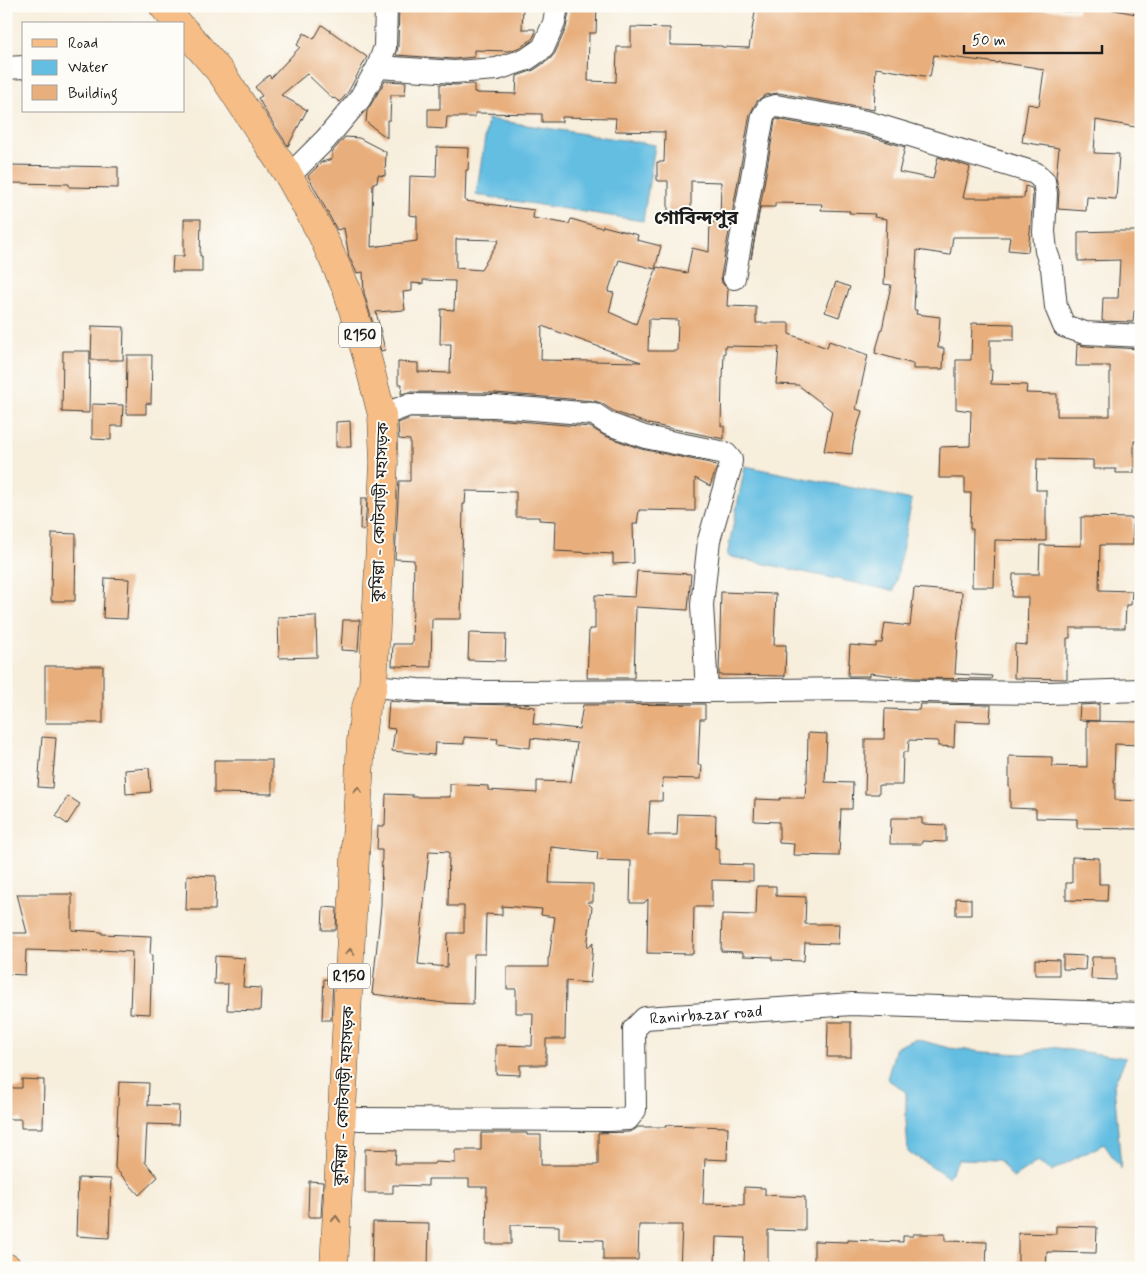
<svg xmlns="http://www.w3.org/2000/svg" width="1147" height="1274" font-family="Mynerve,'Noto Sans Bengali',sans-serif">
<rect width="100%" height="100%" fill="#fdfcf7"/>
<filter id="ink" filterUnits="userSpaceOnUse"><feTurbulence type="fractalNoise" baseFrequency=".02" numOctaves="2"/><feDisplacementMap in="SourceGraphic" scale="10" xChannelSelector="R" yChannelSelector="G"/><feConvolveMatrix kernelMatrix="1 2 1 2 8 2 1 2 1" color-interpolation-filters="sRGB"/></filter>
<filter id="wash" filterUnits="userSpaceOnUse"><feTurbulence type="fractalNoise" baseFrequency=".0096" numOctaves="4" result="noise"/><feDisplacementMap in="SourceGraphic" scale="20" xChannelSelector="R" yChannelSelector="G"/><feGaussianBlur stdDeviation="1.12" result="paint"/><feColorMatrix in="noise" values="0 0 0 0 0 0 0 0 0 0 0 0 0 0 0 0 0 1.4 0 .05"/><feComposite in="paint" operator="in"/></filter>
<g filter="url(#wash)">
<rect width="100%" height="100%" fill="#f7eedc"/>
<path fill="#64bee2" stroke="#406d7f" d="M488,119L655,145L643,221L476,195Z
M745,466L912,500L894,591L727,556Z
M916,1039L949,1048L983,1052L1023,1054L1051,1047L1126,1058L1114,1084L1121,1169L1104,1144L1072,1160L1052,1171L1037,1162L1013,1178L999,1160L959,1159L948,1177L927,1163L908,1152L906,1119V1092L887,1079L896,1047Z"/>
<g id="blocks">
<path fill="#e8af7d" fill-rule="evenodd" d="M399,6H479L523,8L522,29H535V34L532,39L521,47L509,51L474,50V57L454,59L396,55L398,47Z
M570,6H597L596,33H589L588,81L616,82L617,47H631V27L670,28V45L722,46V47L749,48L756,6H1028V8L1078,12V6H1105V8L1141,15V128L1096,120L1094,153L1119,154L1116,199L1087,197L1086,211L1058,209L1059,192L1056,177L1059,148L1022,142L1028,104L1039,106L1044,70L1038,69V68L998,62V63L934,55L930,77L876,68L874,110L778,93L765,95L757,101L750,114L721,276L722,283L728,289L727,306L756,307V323H789V334L827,348L829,341L868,355L856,409L862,411L853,444L852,454L824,451L832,411L798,385L776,384L779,347L725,346V353H724L723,378H722L721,426H724V439L649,424L615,412L601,403L595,401L495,393L409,392L401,394L402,384H398V362L418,363V372L450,373L451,344H440L441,309L454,310L455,281L423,280V284L412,283V291L403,292L405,310L376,312L385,350L381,351L364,293L363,272L357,273L349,257L344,228L337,230L308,176L322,162L332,159V152L345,137L359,138L386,152L385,176L378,175L377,183H373L371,247L417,241V216L409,215L410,176L436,177L437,147L469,148L468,170H466L465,201L534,210L533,218L569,224L571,219L602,228L603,226L638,235L637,240L661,246L655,269L619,260L608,292L614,293L609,312L636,324L657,267L687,273L692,248L709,252L710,222H720L721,182L691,181V216H668V181H657V162H664L665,132L615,131L616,118L562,117V122H542V114L475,113V117H447L446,129L428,128V109H440V84L455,85L474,84V92H476V93L516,94L517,76L534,70L550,59L555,53L566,28ZM456,239L499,240L481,270L456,268ZM649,319L678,320L677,351H648ZM542,326L616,353L641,362L541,360Z
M322,25L367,57L348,92L340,102L334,98L333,99L307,74L281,95L307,110L288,146L267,114L258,98L262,96L255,87L269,75L271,78L300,47L297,45L304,33L314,39Z
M385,81L406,82L405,95H391L390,120H387V138L366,122L367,111Z
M776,119L864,135L905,147L899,172L933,179L938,157L970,167L963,198H1024L1025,186L1032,188L1033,195L1031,222L1028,252L1008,250L1010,237H953L950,255L917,250L914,310H917L916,314L940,317L938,348H944L943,369H913V364L875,353L883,325L891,285L884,284L887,219L874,217L875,214L849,213L850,211L821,210L822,204L775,203V207H760L751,259L775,121Z
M10,165L118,167V188L69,187V184L10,183Z
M184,219H201L200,256H202V272H172L173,256H184Z
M1113,231H1141L1140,295L1139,311H1134L1133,322L1102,321L1103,298H1118L1120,260L1078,261V232Z
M836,282L850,287L839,317L825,312Z
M972,323L1014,324V340H990V370H992L991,384L1027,385L1026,393L1057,394V416H1110V366H1076L1077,344L1084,346L1141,349V441H1134V473H1116V469H1093V460L1037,459L1036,490H1046V541L995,540L994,587H972L973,529H970L971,493H965V478H939L940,447L970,446L971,411L956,409V360H971Z
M92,326L124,327L123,360H91Z
M63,351H90L89,413L62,412Z
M127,355H152L151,404L146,403V414H126Z
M92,404L123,405L122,426H111V440L92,439Z
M411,418L494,419L590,427L605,436L641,449L710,463L717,467L710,486L695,478V511L639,510L637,524H633L634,563L613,564V554L555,551L556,521L539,520V517H516V492L466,491L465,504H463L461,619H432L431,667L392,666L393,644H412L414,560L395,559L399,481H410V440L399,439L398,423Z
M350,421L351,447H336V422Z
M361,498H367L365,530L360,529Z
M1081,517L1133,518V545H1100L1099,590L1132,591L1131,605H1126L1125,628H1070V638H1067V679L1014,678L1015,644L1027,645L1028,597H1012L1013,574H1039L1040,545L1081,546Z
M52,533L76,534L75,601H51Z
M637,571L691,574L688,610L636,607L634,678H587L589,629H595V595L635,597Z
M105,578L129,579L127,619L103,618Z
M914,588L962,592L961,615L958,633L955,674L992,676L991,679L913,678L870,673V676H848L850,645L876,647V643H882L885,623L910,626Z
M721,592L776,594L774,645H786L785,676L719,675Z
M316,616L317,657L279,658L278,617Z
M343,620H360L358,651L341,650Z
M469,633L506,634L505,661L468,660Z
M45,666H103V723H45Z
M389,701L418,703L517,705L535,707L533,724L579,729L583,705L705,704V719H700L698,765H702L701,779L663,778L662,801H650L648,835H677L678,814L716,815L715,848H719V864L753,865V881L712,880V907H694L693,954L647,953L648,899L644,903H630L631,861L597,860L598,852L551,847L549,883L593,884V902H587L592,907L587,948L593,942L590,983L566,981L565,1039H546V1065H520V1075L496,1074V1045L532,1046L533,1013H516V989H507V967H548V958H549L555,917L541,915L542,909L502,906V915L486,914L485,954H474L473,1004L444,1003L372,994L381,906L382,850H377L378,826H385L386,794L413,795L412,797H450V784L488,786V790L537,793V781L571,782L577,743L531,738L530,748L497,744L498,739L464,737V744L435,743L434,755L392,751L395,729L387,728ZM429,851L449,852L448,906H464V933H448L447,967L418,964Z
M920,704L991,705L990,722L955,721L954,747L938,746V741L909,740L908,752H903L902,785H879V794H865L866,755H865V739H884L885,709L919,710Z
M1099,704V721L1079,720L1080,705Z
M1087,721L1141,722V745L1115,744L1114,783H1115V800L1141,801V829L1077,828V819L1036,818V809L1010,808V787H1009V756L1052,757V766L1087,767Z
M808,733L827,734L825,782L853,783L852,809H841L839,856L793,855L794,844L779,843V822L754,821L755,799L780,800V798H805L806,782H807Z
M42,737L56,738L52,788L38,787Z
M214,760H272V794L214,793Z
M149,768L151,792L126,794L125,770Z
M68,796L80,804L67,824L56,816Z
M891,818H922V824L946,825V842L922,841V844H890Z
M1072,857L1099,858V884H1108L1107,901L1066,900V883H1072Z
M187,875L216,876L215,910H186Z
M757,886H776V896L806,897L805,924H839L838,944L805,943L804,961L772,960V957L743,956V952L721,951L722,914L756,915Z
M17,894H72V930L102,932V934L151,936L150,955H152L150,1014L130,1013L132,952L101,950V952L26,950L25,975L6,974V933H27Z
M956,898L971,899V915H956Z
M323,907L337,908L336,930H322Z
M1063,955L1086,956L1085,970L1063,969Z
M215,956L245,958L243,987L261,988L260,1011L227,1010L228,984H214Z
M1092,957H1116V980L1091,979Z
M1035,959L1059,960V975H1035Z
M324,979L333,980L331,1020H322Z
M828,1022H851V1057H827Z
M22,1079L44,1080L43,1128H21V1119H6V1088H22Z
M119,1082L149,1083L148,1105L179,1106L178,1125L147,1124L145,1162L158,1177L139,1195L115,1168Z
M666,1125L728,1127L727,1160L705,1159L703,1204L744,1205V1187L765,1188V1195L805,1197V1231L768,1230V1264H744L745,1238L716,1237L715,1264L708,1263V1268H680L682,1225H639L638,1260H603V1240L559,1239V1226L511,1225V1244H486L487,1187H469V1179H428V1186L393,1185V1193H365V1149L396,1150L395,1164H434L435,1162L455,1163V1150H481V1133H527V1135H541V1165H598V1133L629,1132L634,1130L638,1127H666Z
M78,1178L111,1179L109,1238L76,1236Z
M309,1181L323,1182L321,1217H308Z
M373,1222L429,1223L428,1268H372Z
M1056,1226L1097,1227L1096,1253L1047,1252L1046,1268H1018V1233L1056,1234Z
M913,1234H945V1241L987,1242L986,1268H814V1241L848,1242V1240L903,1242V1236H913Z"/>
</g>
</g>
<g filter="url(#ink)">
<use href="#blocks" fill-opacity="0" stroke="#3d3c39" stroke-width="1"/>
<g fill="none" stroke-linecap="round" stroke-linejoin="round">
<defs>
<g id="minor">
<path d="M378,67L454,72L497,69L527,59L543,48L554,23L557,6"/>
<path d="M6,68L24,67"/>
<path d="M289,176L326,139L359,100L378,67L385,47L386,6"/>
<path d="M734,278L763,116L768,108L776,106L867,122L1035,173L1044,181L1046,194L1044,232L1046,251L1052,268L1056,307L1064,326L1085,333L1141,336"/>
<path d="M382,415L409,405L495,406L594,414L609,424L645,437L725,453L731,460L730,468L709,540L702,605L707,691"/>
<path d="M373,686L418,690L482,692L707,691L853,689L963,692L1048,693L1141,690"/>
<path id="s1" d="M359,1119L609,1120L628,1119L635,1110L634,1029L645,1018L852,1004L1141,1014"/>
</g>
<path id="primary" d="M163,6L178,24
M184,30L222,74L289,176L322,235L347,290L367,357L382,415L384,462L373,686L364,713L361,741L334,1268
M6,1267L8,1268"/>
</defs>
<use href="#minor" stroke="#3d3c39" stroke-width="24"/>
<use href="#primary" stroke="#3d3c39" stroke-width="29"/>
<use href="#minor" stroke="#fff" stroke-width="22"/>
<use href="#primary" stroke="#f6be86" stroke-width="28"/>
</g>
<defs><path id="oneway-chevron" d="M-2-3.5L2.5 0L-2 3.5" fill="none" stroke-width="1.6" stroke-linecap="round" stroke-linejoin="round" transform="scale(1.25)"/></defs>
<g stroke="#896d51">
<use href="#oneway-chevron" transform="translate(358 790) rotate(-87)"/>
<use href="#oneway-chevron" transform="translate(350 952) rotate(-87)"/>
<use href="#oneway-chevron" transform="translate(336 1219) rotate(-87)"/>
</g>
</g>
<g text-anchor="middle" stroke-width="4" stroke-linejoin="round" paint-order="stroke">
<g fill="#fdfcf7" stroke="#605f5e" stroke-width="1">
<rect x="339" y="322.5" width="42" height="25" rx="4"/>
<rect x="328" y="963.5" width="42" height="25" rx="4"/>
</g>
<g font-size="15" font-weight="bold" fill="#1c1c1c">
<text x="360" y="340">R150</text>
<text x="349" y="981">R150</text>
</g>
<g font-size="16" fill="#1c1c1c" stroke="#fdfcf7">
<text transform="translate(379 512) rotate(-88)" y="6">কুমিল্লা - কোটবাড়ী মহাসড়ক</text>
<text dy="6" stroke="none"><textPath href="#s1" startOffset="438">Ranirbazar road</textPath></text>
<text transform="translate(343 1096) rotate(-87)" y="6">কুমিল্লা - কোটবাড়ী মহাসড়ক</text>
</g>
<g font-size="19" font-weight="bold" fill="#1c1c1c" stroke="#fdfcf7">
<text x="696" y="224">গোবিন্দপুর</text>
</g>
</g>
<rect width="1147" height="1274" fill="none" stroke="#fdfcf7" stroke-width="25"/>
<rect x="22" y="22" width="162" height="90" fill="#fdfcf7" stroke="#a3a29f"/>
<rect x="32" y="39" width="25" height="8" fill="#f6be86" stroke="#a3a29f"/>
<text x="68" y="48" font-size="15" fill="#1c1c1c">Road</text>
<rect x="32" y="60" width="25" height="15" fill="#64bee2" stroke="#a3a29f"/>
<text x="68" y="72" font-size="15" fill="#1c1c1c">Water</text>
<rect x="32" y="85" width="25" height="15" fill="#e8af7d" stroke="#a3a29f"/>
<text x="68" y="98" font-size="15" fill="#1c1c1c">Building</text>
<path d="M964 45v8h138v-8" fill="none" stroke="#1c1c1c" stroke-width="2.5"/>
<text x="972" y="45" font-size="15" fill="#1c1c1c" stroke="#fdfcf7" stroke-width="4" paint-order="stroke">50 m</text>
</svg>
